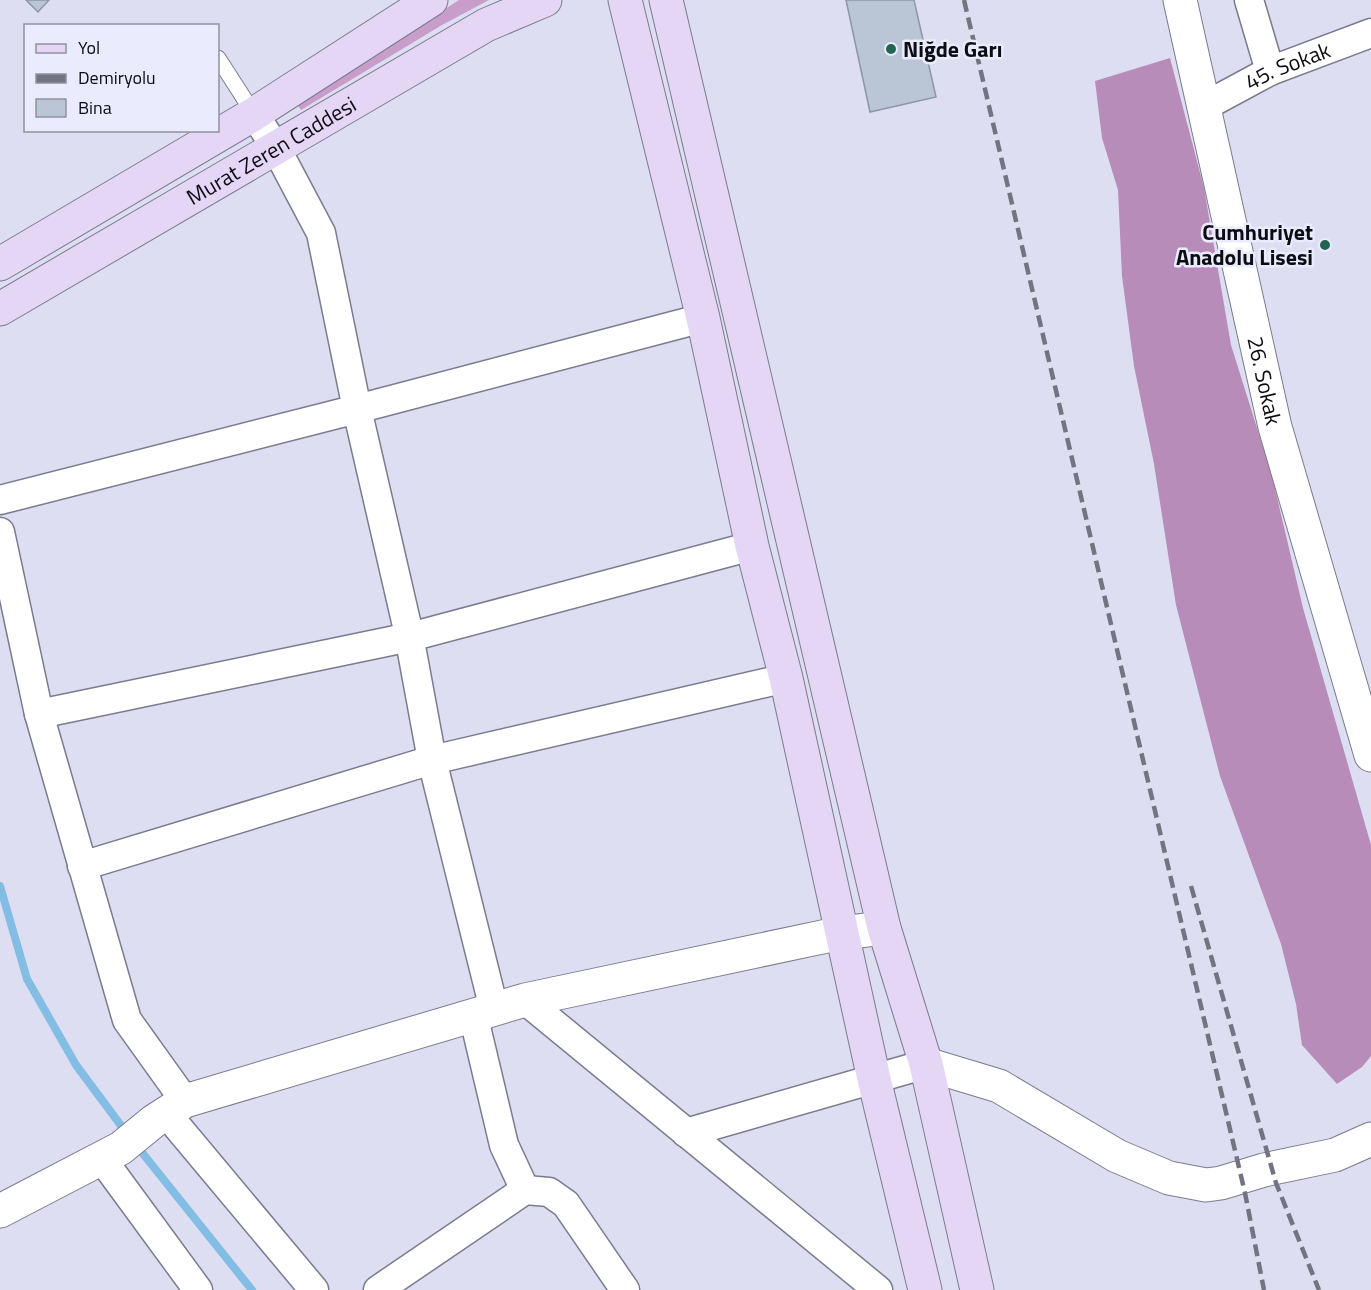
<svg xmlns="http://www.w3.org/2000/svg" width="1371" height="1290" font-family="'Titillium Web',sans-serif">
<rect width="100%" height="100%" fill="#dddef2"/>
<path fill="#c99dc9" d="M459,0H489L442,25L301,110L297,104Z"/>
<path fill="#b88cb8" d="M1170,58L1204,188L1231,345L1272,476L1303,608L1371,845V1056L1362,1067L1337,1084L1302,1045L1296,1004L1281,944L1220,776L1176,605L1154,464L1134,366L1122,276L1118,190L1102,138L1095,81Z"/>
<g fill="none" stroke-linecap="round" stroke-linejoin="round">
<path stroke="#84bde3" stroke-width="8" d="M0,886L27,979L76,1065L128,1135
M136,1145L252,1290"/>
</g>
<path fill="#bac5d6" stroke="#8c96a7" stroke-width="1.5" d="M26,0H49L38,12Z
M846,0H914L936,97L870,112Z"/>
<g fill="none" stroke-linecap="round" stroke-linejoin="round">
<defs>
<path id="service" d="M218,58L254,114"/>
<g id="minor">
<path d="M1249,0L1270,71"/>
<path id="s1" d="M1205,106L1270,71L1371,33"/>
<path d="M254,114L276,148L321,233L357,409L408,630L432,760L494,1009"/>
<path d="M0,500L357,409L703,318"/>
<path d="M0,532L39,714L127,1020L185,1101"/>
<path d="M39,714L410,637L752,546"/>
<path d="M82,866L432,760L786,678"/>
<path d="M525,1000L878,1290"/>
<path d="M473,1014L504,1145L525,1190"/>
<path d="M166,1113L314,1290"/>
<path d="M686,1133L926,1064"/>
<path d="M102,1159L198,1290"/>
<path d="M378,1290L525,1190L549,1192L566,1204L625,1290"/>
</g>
<g id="tertiary">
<path id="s2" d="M1180,0L1275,427L1371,755"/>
<path d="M926,1064L999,1086L1117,1156L1169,1178L1206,1185L1221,1183L1264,1170L1335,1155L1371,1139"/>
<path d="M0,1211L121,1148L154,1121L185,1101L525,1000L841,933L884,928"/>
</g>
<g id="secondary">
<path d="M625,0L703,318L752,546L786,678L874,1079L925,1290"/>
<path d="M666,0L884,928L926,1064L977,1290"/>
<path d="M0,264L254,114L431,0"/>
<path id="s3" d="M0,309L486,25L545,0"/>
</g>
</defs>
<use href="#service" stroke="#7a7b8d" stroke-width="17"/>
<use href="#minor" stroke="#7a7b8d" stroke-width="31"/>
<use href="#tertiary" stroke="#7a7b8d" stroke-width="35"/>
<use href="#secondary" stroke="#7a7b8d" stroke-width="35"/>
<use href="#service" stroke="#fff" stroke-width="15"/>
<use href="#minor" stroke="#fff" stroke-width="28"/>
<use href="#tertiary" stroke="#fff" stroke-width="33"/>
<use href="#secondary" stroke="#e6d6f6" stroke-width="33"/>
<path stroke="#737481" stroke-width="4.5" stroke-dasharray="12 6" stroke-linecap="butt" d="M964,0L1245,1193L1264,1290
M1191,886L1276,1183L1319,1290"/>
</g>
<g fill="#236453" stroke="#eaebfc" stroke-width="2">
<circle cx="891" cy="49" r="6"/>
<circle cx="1325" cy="245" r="6"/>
</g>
<g text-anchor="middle" stroke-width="5" stroke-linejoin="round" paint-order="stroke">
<g font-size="22" font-weight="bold" fill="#0c0c13" stroke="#eaebfc" text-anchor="start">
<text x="903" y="57">Niğde Garı</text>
<text x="1313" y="240" text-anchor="end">Cumhuriyet<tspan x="1313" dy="25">Anadolu Lisesi</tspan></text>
</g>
<g font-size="22" fill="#0c0c13" stroke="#eaebfc">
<text dy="8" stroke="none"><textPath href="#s1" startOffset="92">45. Sokak</textPath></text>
<text dy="8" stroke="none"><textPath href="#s3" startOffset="314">Murat Zeren Caddesi</textPath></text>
<text dy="8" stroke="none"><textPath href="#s2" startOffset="390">26. Sokak</textPath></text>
</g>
</g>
<rect x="24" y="24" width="195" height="108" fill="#eaebfc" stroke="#91929f" stroke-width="1.5"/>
<rect x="36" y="44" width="30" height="9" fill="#e6d6f6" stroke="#91929f" stroke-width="1.5"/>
<text x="78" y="54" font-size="18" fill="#0c0c13">Yol</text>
<rect x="36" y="74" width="30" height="9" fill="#737481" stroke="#91929f" stroke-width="1.5"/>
<text x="78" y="84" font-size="18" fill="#0c0c13">Demiryolu</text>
<rect x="36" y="99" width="30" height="18" fill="#bac5d6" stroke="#91929f" stroke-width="1.5"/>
<text x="78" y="114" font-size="18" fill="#0c0c13">Bina</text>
</svg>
